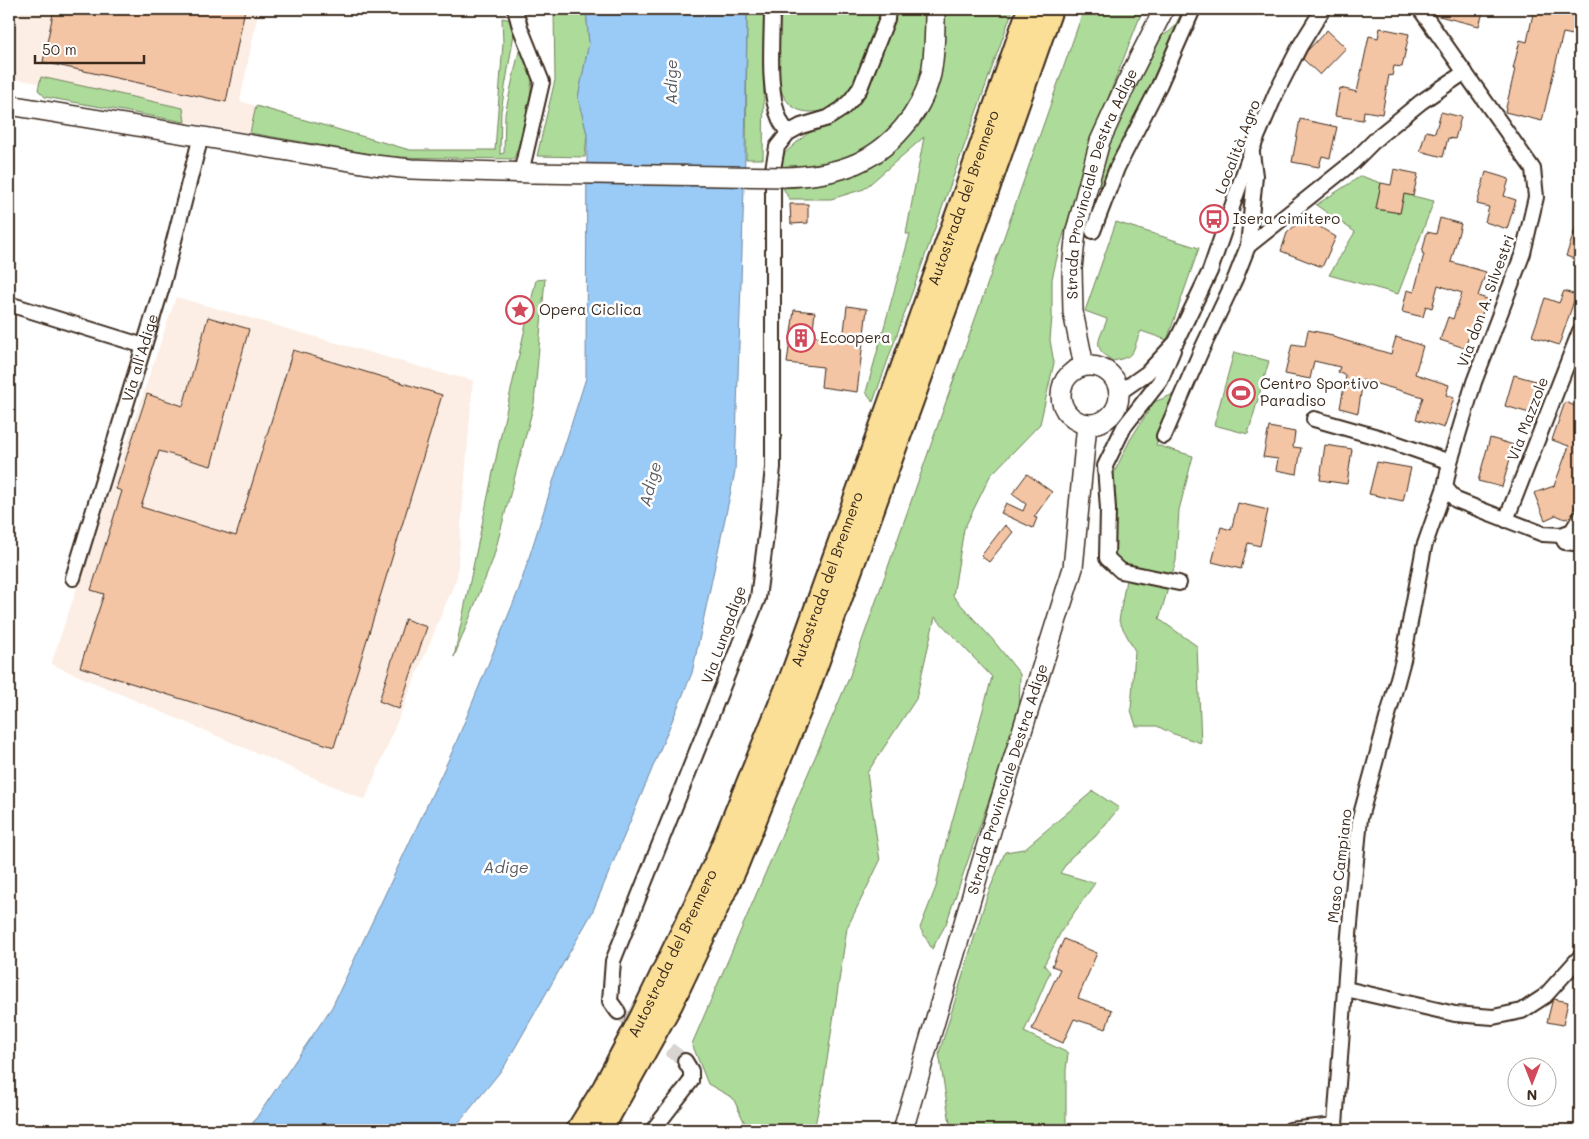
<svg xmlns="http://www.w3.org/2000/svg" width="1589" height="1139" font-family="Mali,sans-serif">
<rect width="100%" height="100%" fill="#fff"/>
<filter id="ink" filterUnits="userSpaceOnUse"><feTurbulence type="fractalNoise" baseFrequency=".02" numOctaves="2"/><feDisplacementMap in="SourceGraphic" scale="10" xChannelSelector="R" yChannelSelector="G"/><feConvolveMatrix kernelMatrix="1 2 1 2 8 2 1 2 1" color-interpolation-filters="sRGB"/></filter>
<g filter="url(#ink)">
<path fill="#fceee4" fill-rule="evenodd" d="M21,9H54L43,62L225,102L245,9H259L240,101L256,106L250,133L45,97L38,90V83L9,78V14L19,16Z
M176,297L445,374L473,380L457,577L365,800L51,664ZM208,317L249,329L210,466L169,454ZM293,350L442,395L390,566L241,521ZM146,394L174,403L143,498L116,489ZM119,500L384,582L357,672L91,590ZM100,607L353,687L334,747L81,667ZM405,619L427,628L399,709L379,700Z"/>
<path fill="#addb9a" stroke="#74825c" d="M554,9H586L589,43L578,98L587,134L585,157L537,156L555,80Z
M747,9H765L763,159H746Z
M780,9H882C874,32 856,94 835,106C828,111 817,112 809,112C792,111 785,101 779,86Z
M895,9H926C926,22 928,37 926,51C923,73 914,100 901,118C884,142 841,164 813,168C802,169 790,168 778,168L784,154L796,143L807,134L846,116L855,106L868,87Z
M942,9H1013L873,402L866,392L910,234H906L924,137L864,189L831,199H789L783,188C834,184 870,179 906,139C913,132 922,120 925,110C928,100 929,88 931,76C935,54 938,31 942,9Z
M1084,9H1143L1097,126L1059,249L1052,279V317L1050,340L1054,363L1040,424L990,476L964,529L953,596L993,640L1020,674L1019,718L986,808L946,924L932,949L920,928L936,887L942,858L992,677L935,617L916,699L867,773L880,861L847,928L823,1087L814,1130H748L733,1098L708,1084L692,1044L849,678Z
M1183,9H1191L1107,188L1096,186L1116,126L1160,36C1175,32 1177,21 1183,9Z
M502,18L513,20L515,28L501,111L500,154L504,153L505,114L521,42L531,73L532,78L529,107L523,133L514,159L388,157L250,133L256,106L410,150H495L503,43Z
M41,77L183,108L185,122L45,97L38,90Z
M1361,176L1381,183L1376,209L1400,213L1404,194L1434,201L1398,294L1329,275L1355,232L1316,205Z
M1116,222L1199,248L1167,340L1141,331C1131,351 1138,356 1113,361C1089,346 1101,339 1107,319L1085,311Z
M545,279L534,404L493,559L454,657L503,425L536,280Z
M1234,352L1269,361L1248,434L1214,425Z
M1174,394L1156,445L1193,456L1179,510L1176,561L1159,619L1197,646L1201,743L1171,733L1157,726H1136L1131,710L1135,651L1119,621L1126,579L1100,558L1107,487L1130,440L1154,402Z
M1093,791L1119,808L1095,837L1071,857L1060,873L1095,883L1062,930L1044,965L1050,972L1024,1032L1068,1053L1066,1070V1130H951L939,1053L987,896L1005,852L1024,849Z"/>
<path fill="#9acaf6" stroke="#748aa0" d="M586,9H747L745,155L735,472L692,673L592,913L504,1067L453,1130H248L332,1007L453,750L519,589L586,378L587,134L578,98L589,43Z"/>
<path fill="#f4c5a4" stroke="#3b2a1e" d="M54,9H245L226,102L43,62Z
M1431,9H1484L1479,26L1435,15Z
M1534,9H1579L1573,35L1563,33L1542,121L1505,112L1515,69H1513L1520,40L1527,42Z
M1380,28L1409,34L1402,67L1394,66L1392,76L1389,75L1382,114L1364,111L1363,120L1335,116L1340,88L1357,92L1369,36L1378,38Z
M1327,30L1346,48L1320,75L1303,59L1307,51Z
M1441,112L1461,117L1455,139L1448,138L1443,157L1420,151L1426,131L1435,133Z
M1300,119L1337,127L1330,158L1322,156L1319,167L1292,162Z
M1394,169L1418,174L1413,196L1404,194L1400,213L1376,209L1381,183L1391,185Z
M1486,172L1509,179L1504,196L1516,200L1507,229L1485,222L1489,207L1477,204Z
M790,204H808V223L791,224Z
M1304,217L1336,237L1322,267L1281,251L1287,233Z
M1440,218L1461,224L1451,262L1486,272L1478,296L1487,299L1477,329L1472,327L1465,348L1440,340L1448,317L1453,319L1462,293L1438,285L1432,308L1426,306L1423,317L1402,312L1407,290L1414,292L1424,254L1422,253L1427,232L1436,234Z
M1578,221L1580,222V261L1566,256Z
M1564,291L1576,295L1559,345L1532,336L1545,298L1559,303Z
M847,306L867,309L857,392L821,387L823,367L787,363L794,310L815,312L812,336L843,340Z
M208,317L249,329L211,466L159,451L141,507L236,536L293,350L442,395L334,747L80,667L104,594L91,590L122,491L116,489L147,394L183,406Z
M1308,330L1333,335V337L1391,354L1396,337L1423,346L1415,374L1449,385L1446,395L1454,398L1444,428L1416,419L1423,397L1363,380L1358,413L1340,408L1346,376L1338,372L1340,367L1314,361L1310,379L1285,374L1292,344L1305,346Z
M1514,375L1543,383L1533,414L1505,406Z
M1565,402L1580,408V495L1571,516L1565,519L1556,515L1545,520L1534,493L1554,486L1569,446L1552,440Z
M1269,427L1295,432L1293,447L1301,448L1297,474L1276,470L1278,459L1263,457Z
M1490,438L1514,445L1502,487L1478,481Z
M1325,445L1352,449L1347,484L1320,480Z
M1377,462L1411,468L1403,501L1369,494Z
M1027,474L1052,492L1034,517L1037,518L1033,528L1001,513L1006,503L1023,511L1026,504L1012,494Z
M1238,503L1268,510L1260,546L1248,543L1241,569L1212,562L1221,527L1231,530Z
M1005,525L1013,532L989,562L981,556Z
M405,619L427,627L399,709L379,701Z
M1064,939L1097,953L1078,998L1112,1010L1106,1029L1074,1019L1063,1043L1032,1029L1060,969L1052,966Z
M1554,999L1568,1002L1563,1025L1547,1022L1552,1002Z"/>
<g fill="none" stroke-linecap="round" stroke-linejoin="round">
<path stroke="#d8d4d2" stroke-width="14" stroke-dasharray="14 7" stroke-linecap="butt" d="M618,1012L685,1061"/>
<defs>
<g id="street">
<path d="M515,9L520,27L542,82L521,173"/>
<path d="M772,9C772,41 767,91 780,120C782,125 786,129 788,133"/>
<path d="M773,169L777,147L788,133L801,126L828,118L842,109L851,100L860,88L887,19L888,9"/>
<path d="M1093,231L1117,168L1159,86L1193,9"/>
<path d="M1248,246L1353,162L1379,136L1421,102L1465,72"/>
<path d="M9,304L144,346"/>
<path d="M1173,350L1160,381L1124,427L1105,466L1108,509L1107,558L1121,571L1179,583"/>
<path d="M1120,392L1147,373L1176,342L1210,271L1252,149L1276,93L1300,46L1323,9"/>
<path d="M1314,419L1381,438L1450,462"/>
<path d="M1164,436L1201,351L1235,279L1248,246L1255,176L1252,153"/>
<path d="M1445,487L1456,500L1543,534L1561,535L1572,531L1580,518"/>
<path d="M1506,520L1580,331"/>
<path d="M1561,535L1565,542L1574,543L1580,541"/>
<path id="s1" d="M73,578L162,287L201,136"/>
<path d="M1346,989L1455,1014L1493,1017L1522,1011L1545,996L1580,957"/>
<path d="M618,1012L610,1001L613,961L758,598L767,528L773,467V188"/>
<path d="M653,1130L691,1081V1071L685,1061"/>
<path d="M1290,1130L1335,1125L1349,935L1360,818L1403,660L1424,547L1445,487L1450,462L1474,382L1523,253L1536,197L1533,169L1420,9"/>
</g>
<g id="secondary">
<path d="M9,105L374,165L411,169L532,173"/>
<path d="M783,177C831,176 871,166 903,128C916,113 926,94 931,74C935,52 935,31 935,9"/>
<circle cx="1090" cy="395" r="29"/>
<path id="s2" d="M1084,366L1073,312L1072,269L1076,231L1100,141L1127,82L1164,9"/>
<path id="s3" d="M903,1130L993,824L1073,568L1087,424"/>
</g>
<g id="highway">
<path id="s4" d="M579,1130L605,1088L643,1016L716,864L792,678L967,190L1030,9"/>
<path d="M600,1130L670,1004L734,869L803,699L964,254L1050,9"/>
</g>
</defs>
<use href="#street" stroke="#3b2a1e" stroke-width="18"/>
<use href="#secondary" stroke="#3b2a1e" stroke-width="22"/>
<use href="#highway" stroke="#3b2a1e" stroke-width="28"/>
<use href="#street" stroke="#fff" stroke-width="14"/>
<use href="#secondary" stroke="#fff" stroke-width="19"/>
<use href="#highway" stroke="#fbdf96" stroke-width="24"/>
<defs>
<path id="secondary-bridge" d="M532,173L783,177"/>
</defs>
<use href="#secondary-bridge" stroke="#3b2a1e" stroke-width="22" stroke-linecap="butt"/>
<use href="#secondary-bridge" stroke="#fff" stroke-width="19"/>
</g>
</g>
<defs>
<symbol id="bus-ring" viewBox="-11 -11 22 22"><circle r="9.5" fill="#fff" stroke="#d1495b" stroke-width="1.5"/><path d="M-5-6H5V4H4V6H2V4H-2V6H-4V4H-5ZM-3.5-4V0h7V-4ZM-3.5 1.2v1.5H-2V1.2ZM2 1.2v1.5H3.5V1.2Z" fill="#d1495b"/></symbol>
<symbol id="sight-ring" viewBox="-11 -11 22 22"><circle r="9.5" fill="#fff" stroke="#d1495b" stroke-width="1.5"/><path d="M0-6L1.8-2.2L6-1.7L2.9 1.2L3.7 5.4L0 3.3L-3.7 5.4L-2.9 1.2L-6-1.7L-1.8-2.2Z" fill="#d1495b"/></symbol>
<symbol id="building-ring" viewBox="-11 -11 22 22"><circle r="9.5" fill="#fff" stroke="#d1495b" stroke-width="1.5"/><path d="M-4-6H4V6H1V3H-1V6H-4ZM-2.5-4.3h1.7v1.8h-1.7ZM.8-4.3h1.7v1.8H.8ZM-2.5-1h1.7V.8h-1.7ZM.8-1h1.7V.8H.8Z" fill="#d1495b"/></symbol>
<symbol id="stadium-ring" viewBox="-11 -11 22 22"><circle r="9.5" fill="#fff" stroke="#d1495b" stroke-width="1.5"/><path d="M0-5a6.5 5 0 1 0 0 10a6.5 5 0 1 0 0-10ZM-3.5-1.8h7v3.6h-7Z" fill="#d1495b"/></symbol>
</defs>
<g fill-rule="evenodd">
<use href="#bus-ring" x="1198" y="203" width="32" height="32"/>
<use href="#sight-ring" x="504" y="294" width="32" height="32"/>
<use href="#building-ring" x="785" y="322" width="32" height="32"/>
<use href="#stadium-ring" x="1225" y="377" width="32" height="32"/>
</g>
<g text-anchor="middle" stroke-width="5" stroke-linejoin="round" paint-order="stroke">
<g font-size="15" fill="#3b2a1e" stroke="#fff">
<text transform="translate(1238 147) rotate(-69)" y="5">Località Agro</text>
<text dy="5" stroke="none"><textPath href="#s2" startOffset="188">Strada Provinciale Destra Adige</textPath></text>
<text dy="5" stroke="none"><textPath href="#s4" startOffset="1010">Autostrada del Brennero</textPath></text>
<text transform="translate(1486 301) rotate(-70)" y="5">Via don A. Silvestri</text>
<text dy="5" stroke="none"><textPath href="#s1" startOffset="230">Via all'Adige</textPath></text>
<text transform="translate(1528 419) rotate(-69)" y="5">Via Mazzole</text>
<text dy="5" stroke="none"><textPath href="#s4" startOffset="605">Autostrada del Brennero</textPath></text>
<text transform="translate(724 635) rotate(-70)" y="5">Via Lungadige</text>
<text dy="5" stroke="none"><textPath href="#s3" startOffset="366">Strada Provinciale Destra Adige</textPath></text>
<text transform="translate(1340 866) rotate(-83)" y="5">Maso Campiano</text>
<text dy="5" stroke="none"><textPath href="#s4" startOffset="200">Autostrada del Brennero</textPath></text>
</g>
<g font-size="15" fill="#3b2a1e" stroke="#fff" text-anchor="start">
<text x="1233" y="224">Isera cimitero</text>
<text x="539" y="315">Opera Ciclica</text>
<text x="820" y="343">Ecoopera</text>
<text x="1260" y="389">Centro Sportivo<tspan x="1260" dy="17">Paradiso</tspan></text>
</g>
<g font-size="16" font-style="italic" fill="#585a5f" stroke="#fff">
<text transform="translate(671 82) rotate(-90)" y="6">Adige</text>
<text transform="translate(650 484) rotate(-75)" y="6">Adige</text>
<text x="506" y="873">Adige</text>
</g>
</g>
<rect width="1589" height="1139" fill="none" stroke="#fff" stroke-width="30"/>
<rect x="15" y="15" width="1559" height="1109" fill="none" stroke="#3b2a1e" stroke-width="2" filter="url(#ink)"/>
<g transform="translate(1532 1082) rotate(180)"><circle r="24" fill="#ffffff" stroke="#b1aaa5"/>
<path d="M0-4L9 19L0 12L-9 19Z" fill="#d1495b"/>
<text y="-8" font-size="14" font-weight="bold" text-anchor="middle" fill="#3b2a1e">N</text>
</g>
<path d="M35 55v8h109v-8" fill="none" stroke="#3b2a1e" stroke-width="2.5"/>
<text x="42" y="55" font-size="15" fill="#3b2a1e" stroke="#ffffff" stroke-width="4" paint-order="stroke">50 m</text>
</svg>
